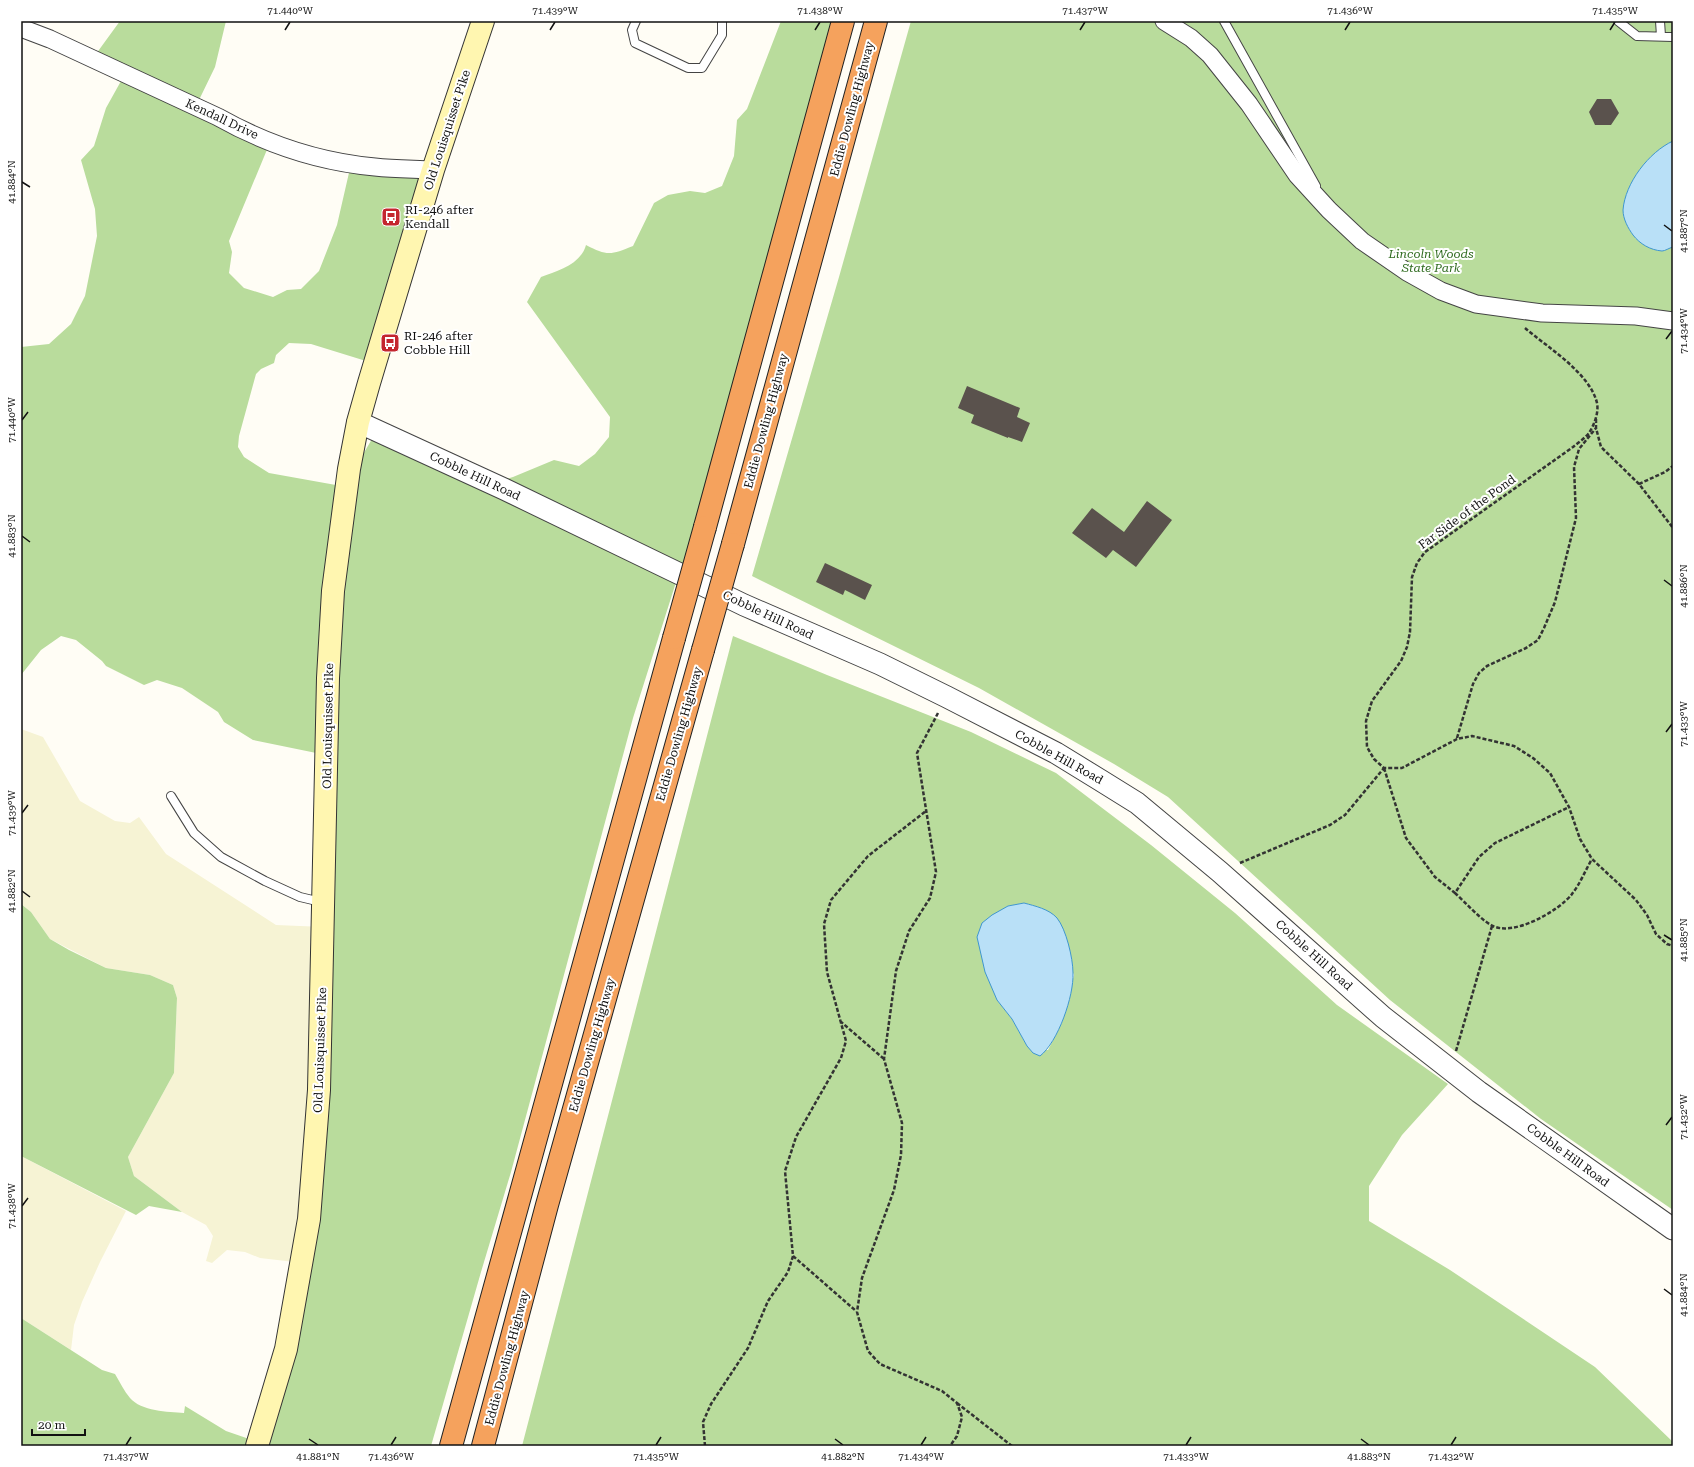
<svg xmlns="http://www.w3.org/2000/svg" width="1694" height="1467" font-family="'Roboto Serif',serif">
<rect width="100%" height="100%" fill="#fffdf5"/>
<path fill="#f6f3d4" d="M21,729L43,737L80,801L115,821L130,823L139,817L166,854L276,925L324,927L303,1263L260,1258L245,1252L227,1250L212,1263L206,1261L213,1236L206,1225L182,1212L134,1176L128,1157L174,1073L177,998L173,985L150,975L106,968L50,939L31,912L21,904Z
M21,1156L126,1211L100,1262L82,1302L74,1325L71,1350L21,1318Z"/>
<path fill="#b9dc9c" fill-rule="evenodd" d="M120,21H226L215,67L199,100L271,140L229,241L232,252L229,273L244,288L273,297L287,290L301,289L319,271L337,225L351,164L385,168L425,180L366,361L311,344L289,343L276,355L274,363L261,369L256,374L239,436L238,447L244,457L269,473L347,487L359,461L375,434L495,482L513,477L554,460L579,466L595,454L609,437L610,417L527,302L541,277C558,271 581,264 586,245C607,256 611,255 633,246L654,203L668,195L690,191L705,193L722,186L734,156L737,120L747,109L781,21H842L692,571L677,579L633,718L511,1172L481,1272L431,1446H21V1318L102,1370L115,1374C120,1382 124,1391 130,1398C141,1411 168,1412 184,1413L185,1406L226,1431L255,1441L305,1253L326,755L253,740L224,722L218,712L182,688L157,680L144,685L106,666L102,661L76,640L61,636L41,650L21,675V347L49,344L71,324L85,296L97,236L95,209L81,160L94,146L106,108L126,72L96,54Z
M911,21H1673V1210L1541,1119L1390,1000L1168,797L1114,764L979,688L752,576L839,277Z
M733,636L827,675L971,732L1056,773L1151,845L1235,913L1337,1005L1448,1084L1402,1135L1369,1186V1221L1450,1270L1595,1367L1673,1442V1446H522ZM1024,903L1038,907L1048,912L1074,975L1062,1022L1048,1050L1027,1046L1012,1019L997,1000L982,923L1008,906Z
M21,904L31,912L50,939L69,950L106,968L150,975L173,985L177,998L174,1073L128,1157L134,1176L182,1212L149,1206L136,1215L21,1156Z"/>
<path fill="#b9e0f7" stroke="#3f96cf" d="M1673,141V247C1669,248 1665,251 1662,251C1650,250 1640,244 1633,235C1628,228 1623,219 1623,210C1625,183 1649,152 1673,141Z
M1024,903C1035,906 1049,909 1057,918C1066,929 1073,958 1073,973C1074,996 1058,1042 1040,1056L1033,1053L1027,1046L1012,1019L997,1000L985,972L977,937L982,923L992,915L1008,906Z"/>
<path fill="#5a524d" d="M1597,99H1611L1619,113L1611,125H1595L1589,112Z
M967,386L1020,408L1017,417L1030,423L1022,442L1008,437V438L971,423L974,415L958,408Z
M1147,501L1172,520L1136,567L1113,550L1106,558L1072,533L1092,508L1124,532Z
M825,563L872,585L865,600L845,590L843,595L816,582Z"/>
<g fill="none" stroke-linecap="round" stroke-linejoin="round">
<defs>
<path id="service" d="M636,21L632,30L635,43L688,68H702L722,35V21
M1224,21L1316,186
M1618,21L1637,36L1673,37
M1660,21L1661,36
M171,796L194,833L221,857L265,881L300,897L321,902"/>
<path id="minor" d="M1164,21L1191,38L1210,55L1249,104L1297,175L1329,210L1362,241L1407,272L1441,291L1476,304L1542,313L1636,316L1673,321
M21,28L50,39L218,117C266,144 320,162 375,167C394,169 414,169 433,170"/>
<path id="tertiary" d="M358,422L504,489L744,605L880,664L947,697L1056,753L1100,780L1137,803L1220,872L1383,1017L1479,1092L1673,1229"/>
<path id="secondary" d="M257,1446L286,1349L309,1219L319,1090L328,678L333,591L349,469L358,422L369,383L433,170L483,21"/>
<path id="motorway" d="M705,527L843,21
M733,544L876,21
M451,1446L674,638
M483,1446L547,1205L703,650"/>
</defs>
<use href="#service" stroke="#444" stroke-width="10"/>
<use href="#minor" stroke="#444" stroke-width="19"/>
<use href="#tertiary" stroke="#444" stroke-width="23"/>
<use href="#secondary" stroke="#333" stroke-width="24"/>
<use href="#motorway" stroke="#222" stroke-width="24"/>
<path stroke="#333" stroke-width="2.5" stroke-dasharray="4 2" stroke-linecap="butt" d="M1525,328C1547,347 1590,373 1597,403C1599,413 1594,425 1589,433C1585,438 1578,443 1573,447L1425,552L1417,563L1412,577L1410,632L1407,647L1401,661L1372,701L1366,721L1367,747L1374,759L1384,768H1402L1457,739L1472,736L1514,746L1533,758L1550,773L1569,807L1580,839L1592,859L1636,900L1647,915L1656,934L1667,944L1673,946
M1596,419V428L1601,447L1639,484L1673,528
M1639,484L1665,472L1673,466
M938,713L917,753L936,872L930,898L909,931L896,971L884,1059L902,1123L901,1155L894,1190L862,1278L857,1312L868,1351L880,1364L942,1391L957,1403L962,1417L957,1436L950,1446
M1457,738L1473,684L1479,673L1487,666L1526,648L1538,640L1544,628L1555,602L1576,518L1574,467L1579,449L1596,428
M1384,768L1406,838L1435,877L1455,893L1479,857L1495,843L1569,807
M1240,863L1330,825L1345,815L1384,768
M1455,893C1465,902 1480,919 1491,925C1512,938 1559,911 1572,894C1580,884 1585,871 1592,859
M840,1021L884,1059
M1456,1051L1492,926
M793,1256L856,1311
M957,1403L1012,1446
M705,1446L703,1422L711,1404L748,1348L768,1301L788,1272L793,1256L785,1171L796,1137L841,1058L846,1041L827,972L824,924L831,900L868,856L926,811"/>
<use href="#service" stroke="#fff" stroke-width="8"/>
<use href="#minor" stroke="#fff" stroke-width="17"/>
<use href="#tertiary" stroke="#fff" stroke-width="21"/>
<use href="#secondary" stroke="#fff6b0" stroke-width="22"/>
<use href="#motorway" stroke="#f5a25d" stroke-width="22"/>
<defs>
<path id="motorway-bridge" d="M674,638L705,527
M703,650L733,544"/>
</defs>
<use href="#motorway-bridge" stroke="#222" stroke-width="24" stroke-linecap="butt"/>
<use href="#motorway-bridge" stroke="#f5a25d" stroke-width="22"/>
</g>
<path fill="none" stroke="#111" stroke-width="1.5" d="M285,30L290,22M550,30L555,22M815,30L820,22M1080,30L1085,22M1345,30L1350,22M1610,30L1615,22M22,182L30,187M1664,225L1672,231M1666,339L1672,331M22,420L28,412M22,536L30,542M1664,580L1672,586M1666,732L1672,724M22,813L28,805M22,891L30,897M1664,935L1672,940M1666,1125L1672,1117M22,1206L28,1198M1664,1289L1672,1295M309,1439L318,1445M835,1439L843,1445M1361,1439L1369,1445M126,1445L131,1437M391,1445L396,1437M656,1445L661,1437M921,1445L926,1437M1186,1445L1191,1437M1451,1445L1456,1437"/>
<defs>
<symbol id="bus-square" viewBox="-11 -11 22 22"><rect x="-9" y="-9" width="18" height="18" rx="4" fill="#c4262e" stroke="#fff"/><path d="M-5-6H5V4H4V6H2V4H-2V6H-4V4H-5ZM-3.5-4V0h7V-4ZM-3.5 1.2v1.5H-2V1.2ZM2 1.2v1.5H3.5V1.2Z" fill="#fff"/></symbol>
</defs>
<g fill-rule="evenodd">
<use href="#bus-square" x="380" y="206" width="22" height="22"/>
<use href="#bus-square" x="379" y="332" width="22" height="22"/>
</g>
<g text-anchor="middle" stroke-width="4" stroke-linejoin="round" paint-order="stroke">
<g font-size="12" fill="#111" stroke="#fff">
<text transform="translate(852 109) rotate(-75)" y="4">Eddie Dowling Highway</text>
<text transform="translate(222 119) rotate(25)" y="4">Kendall Drive</text>
<text transform="translate(447 130) rotate(-72)" y="4">Old Louisquisset Pike</text>
<text transform="translate(766 421) rotate(-75)" y="4">Eddie Dowling Highway</text>
<text transform="translate(475 476) rotate(25)" y="4">Cobble Hill Road</text>
<text transform="translate(1467 512) rotate(-36)" y="4">Far Side of the Pond</text>
<text transform="translate(768 615) rotate(25)" y="4">Cobble Hill Road</text>
<text transform="translate(328 726) rotate(-89)" y="4">Old Louisquisset Pike</text>
<text transform="translate(679 734) rotate(-74)" y="4">Eddie Dowling Highway</text>
<text transform="translate(1059 757) rotate(29)" y="4">Cobble Hill Road</text>
<text transform="translate(1314 955) rotate(42)" y="4">Cobble Hill Road</text>
<text transform="translate(592 1045) rotate(-74)" y="4">Eddie Dowling Highway</text>
<text transform="translate(320 1050) rotate(-88)" y="4">Old Louisquisset Pike</text>
<text transform="translate(1568 1155) rotate(36)" y="4">Cobble Hill Road</text>
<text transform="translate(507 1358) rotate(-75)" y="4">Eddie Dowling Highway</text>
</g>
<g font-size="12" fill="#111" stroke="#fff" text-anchor="start">
<text x="405" y="214">RI-246 after<tspan x="405" dy="14">Kendall</tspan></text>
<text x="404" y="340">RI-246 after<tspan x="404" dy="14">Cobble Hill</tspan></text>
</g>
<g font-size="12" font-style="italic" fill="#2f6b1f" stroke="#fff">
<text x="1431" y="258">Lincoln Woods<tspan x="1431" dy="14">State Park</tspan></text>
</g>
</g>
<rect width="1694" height="1467" fill="none" stroke="#ffffff" stroke-width="44"/>
<path d="M32 1429v6h53v-6" fill="none" stroke="#111111" stroke-width="2"/>
<text x="38" y="1429" font-size="12" fill="#111111" stroke="#ffffff" stroke-width="3" paint-order="stroke">20 m</text>
<rect x="22" y="22" width="1650" height="1423" fill="none" stroke="#111" stroke-width="1.5"/>
<g font-size="10" text-anchor="middle" fill="#111">
<text x="290" y="14">71.440°W</text>
<text x="555" y="14">71.439°W</text>
<text x="820" y="14">71.438°W</text>
<text x="1085" y="14">71.437°W</text>
<text x="1350" y="14">71.436°W</text>
<text x="1615" y="14">71.435°W</text>
<text transform="translate(11 182) rotate(-90)" y="4">41.884°N</text>
<text transform="translate(1683 231) rotate(-90)" y="4">41.887°N</text>
<text transform="translate(1683 331) rotate(-90)" y="4">71.434°W</text>
<text transform="translate(11 420) rotate(-90)" y="4">71.440°W</text>
<text transform="translate(11 536) rotate(-90)" y="4">41.883°N</text>
<text transform="translate(1683 586) rotate(-90)" y="4">41.886°N</text>
<text transform="translate(1683 724) rotate(-90)" y="4">71.433°W</text>
<text transform="translate(11 813) rotate(-90)" y="4">71.439°W</text>
<text transform="translate(11 891) rotate(-90)" y="4">41.882°N</text>
<text transform="translate(1683 940) rotate(-90)" y="4">41.885°N</text>
<text transform="translate(1683 1117) rotate(-90)" y="4">71.432°W</text>
<text transform="translate(11 1206) rotate(-90)" y="4">71.438°W</text>
<text transform="translate(1683 1295) rotate(-90)" y="4">41.884°N</text>
<text x="126" y="1460">71.437°W</text>
<text x="318" y="1460">41.881°N</text>
<text x="391" y="1460">71.436°W</text>
<text x="656" y="1460">71.435°W</text>
<text x="843" y="1460">41.882°N</text>
<text x="921" y="1460">71.434°W</text>
<text x="1186" y="1460">71.433°W</text>
<text x="1369" y="1460">41.883°N</text>
<text x="1451" y="1460">71.432°W</text>
</g>
</svg>
